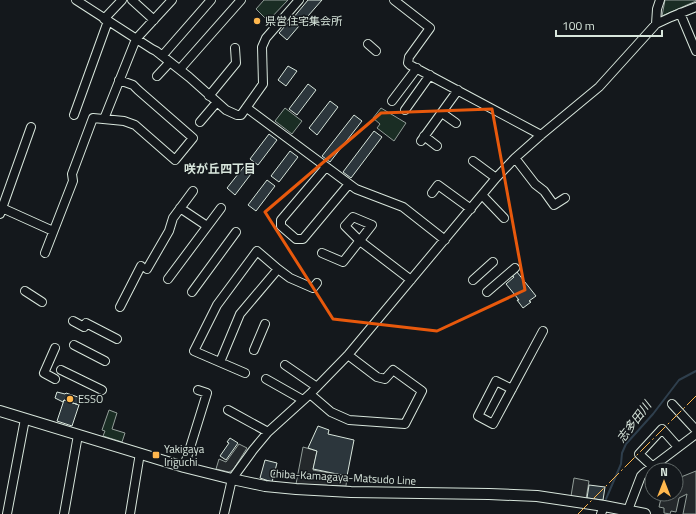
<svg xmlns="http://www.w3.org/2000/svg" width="696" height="514" font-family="'Titillium Web','Noto Sans JP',sans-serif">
<rect width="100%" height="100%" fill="#14181c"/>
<path fill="#1a2d24" stroke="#939e99" d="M264,0H288L268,21L256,9Z
M665,0H696V1L662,16Z
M285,108L302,121L292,134L275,121Z
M381,108L406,123L394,141L377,128L380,124L373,118Z
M109,410L117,413L112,429L125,433L122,442L103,436L105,431L102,430Z"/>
<path fill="#24282b" stroke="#939e99" d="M239,444L247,448L233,470L229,472L216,469L219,459L226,462Z
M303,447L317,451L313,470L347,476L346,486L296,484Z
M696,471V514H683L687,494L679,498L676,512L671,511L670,514L664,513V508L659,507L662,494H676V479Z
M574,478L589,481L586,499L571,496Z"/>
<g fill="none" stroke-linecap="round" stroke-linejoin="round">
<path stroke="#2f3f4d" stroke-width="2" d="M606,499L621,464L622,453L626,444L653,414L679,380L696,371"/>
</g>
<path fill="#2c363c" stroke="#d8e6dc" d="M308,0H322L301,24L293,18Z
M291,19L299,26L287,40L279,33Z
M288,66L297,71L286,86L278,80Z
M308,84L316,90L297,115L289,109Z
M330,101L338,107L317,135L309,128Z
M354,115L362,121L330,162L322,156Z
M374,131L382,137L351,178L343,172Z
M269,134L277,140L258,165L250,159Z
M290,151L298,157L279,182L271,176Z
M246,164L254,170L235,195L227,188Z
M267,180L275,186L256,211L248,205Z
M517,272L536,296L529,301L531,302L523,308L517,300H519L506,284L514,277L512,276Z
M57,392L65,394L66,393L81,398L79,405L64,400L63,402L55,398Z
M64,400L79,405L72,426L57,421Z
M318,426L329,430L328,434L354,440L347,476L313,469L317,451L308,448Z
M230,438L238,443L226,460L220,456L229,443L227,442Z
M265,460L277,463L272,482L260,478Z
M589,485L605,487L603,500L587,498Z"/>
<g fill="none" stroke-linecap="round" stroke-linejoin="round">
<defs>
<path id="minor" d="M76,0L152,49L156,51L189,77L226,110L237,115H241L263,84L262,47L266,38L299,0
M132,0L154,20
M394,0L430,28L409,57L408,63L410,65L541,135
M680,13L696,51
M104,19L122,0
M656,24L657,9L660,0
M368,44L376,51
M163,55L211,0
M180,69L241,0
M157,76L170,62
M209,96L236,63L235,48
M392,101L417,68
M247,108L356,189L403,207L445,240
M405,110L430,75
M442,113L456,123
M74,115L108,21
M104,119L136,39L172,0
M200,122L217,102
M424,136L437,146
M421,141L458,90
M515,158L535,184L544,191L554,205L565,198
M473,161L496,178
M326,167L281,220V226L296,239H303L349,184
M432,193L438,185L471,209
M482,195L504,218
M2,208L53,231
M180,208L207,226
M0,214L31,127
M45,253L73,181L72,174L93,118L124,121L135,125L175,160L193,138L138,90L133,85L119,80
M322,253L343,262L372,225L353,217L345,226L360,241L411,280
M147,269L169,231L173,218L193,191
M168,279L221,208
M473,280L493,262
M25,291L42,302
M192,292L236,232
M487,292L515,268
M120,307L141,266
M73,321L84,327
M86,323L117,339
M74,345L105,361
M55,348L44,373L55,379
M254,350L265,324
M220,362L240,314L278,269
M285,365L317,387
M61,370L102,390
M245,373L194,351L217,305L257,251L278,269L290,278L313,288L317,283
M266,379L303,400
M512,389L496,381L478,416L493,424L543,331
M310,394L331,412L349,420L405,424L422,391L393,370L385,379L377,377L348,355
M672,404L696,430
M228,410L268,432
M652,466L639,454L662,429L678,447
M184,467L207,393L198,390
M628,510L641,476L643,474L696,434
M7,514L25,419
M64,514L78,435
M130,514L140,453
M224,514L232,479L253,450L268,432L310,394L348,355L496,178L515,158L541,135L599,87L656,24L671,17L696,7
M601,514L604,506"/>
<path id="major" d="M0,411L184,467L232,479L265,486L296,489L351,492L489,494L537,496L604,506L645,514"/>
</defs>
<use href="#minor" stroke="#d8e6dc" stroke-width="10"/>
<use href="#major" stroke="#d8e6dc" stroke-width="12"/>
<use href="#minor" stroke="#14181c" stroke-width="8"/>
<use href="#major" stroke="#14181c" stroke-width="10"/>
<path stroke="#ffb74d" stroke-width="1" stroke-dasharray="14 3 2 3" stroke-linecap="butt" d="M578,514L696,396"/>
</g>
<path fill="none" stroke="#e8590c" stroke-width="3" stroke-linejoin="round" d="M492,109L525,290L437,331L333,319L265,212L381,113Z"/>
<g fill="#ffb74d" stroke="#14181c" stroke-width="1.5">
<circle cx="257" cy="21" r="4"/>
<circle cx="70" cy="399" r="4"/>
<rect x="152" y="451" width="8" height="8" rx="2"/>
</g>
<g text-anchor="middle" stroke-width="3" stroke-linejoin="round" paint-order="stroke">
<g font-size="11" fill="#d8e6dc" stroke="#14181c" text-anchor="start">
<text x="265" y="25">県営住宅集会所</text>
<text x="78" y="403">ESSO</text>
<text x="164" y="453">Yakigaya<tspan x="164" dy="13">Iriguchi</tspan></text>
</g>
<g font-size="11" fill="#d8e6dc" stroke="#14181c">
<text transform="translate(343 477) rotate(3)" y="4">Chiba-Kamagaya-Matsudo Line</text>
</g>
<g font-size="12" font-weight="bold" fill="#d8e6dc" stroke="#14181c">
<text x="220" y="173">咲が丘四丁目</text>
</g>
<g font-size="12" font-style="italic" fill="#d8e6dc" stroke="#14181c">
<text transform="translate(634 422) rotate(-53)" y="4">志多田川</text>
</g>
</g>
<g transform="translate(664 482)"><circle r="19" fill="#14181c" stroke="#626a69"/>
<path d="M0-3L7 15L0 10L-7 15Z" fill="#ffb74d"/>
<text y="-6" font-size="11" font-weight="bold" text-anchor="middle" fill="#d8e6dc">N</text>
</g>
<path d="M556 30v6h106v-6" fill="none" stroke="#d8e6dc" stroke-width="2"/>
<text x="562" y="30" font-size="12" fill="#d8e6dc" stroke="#14181c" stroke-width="3" paint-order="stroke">100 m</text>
</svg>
